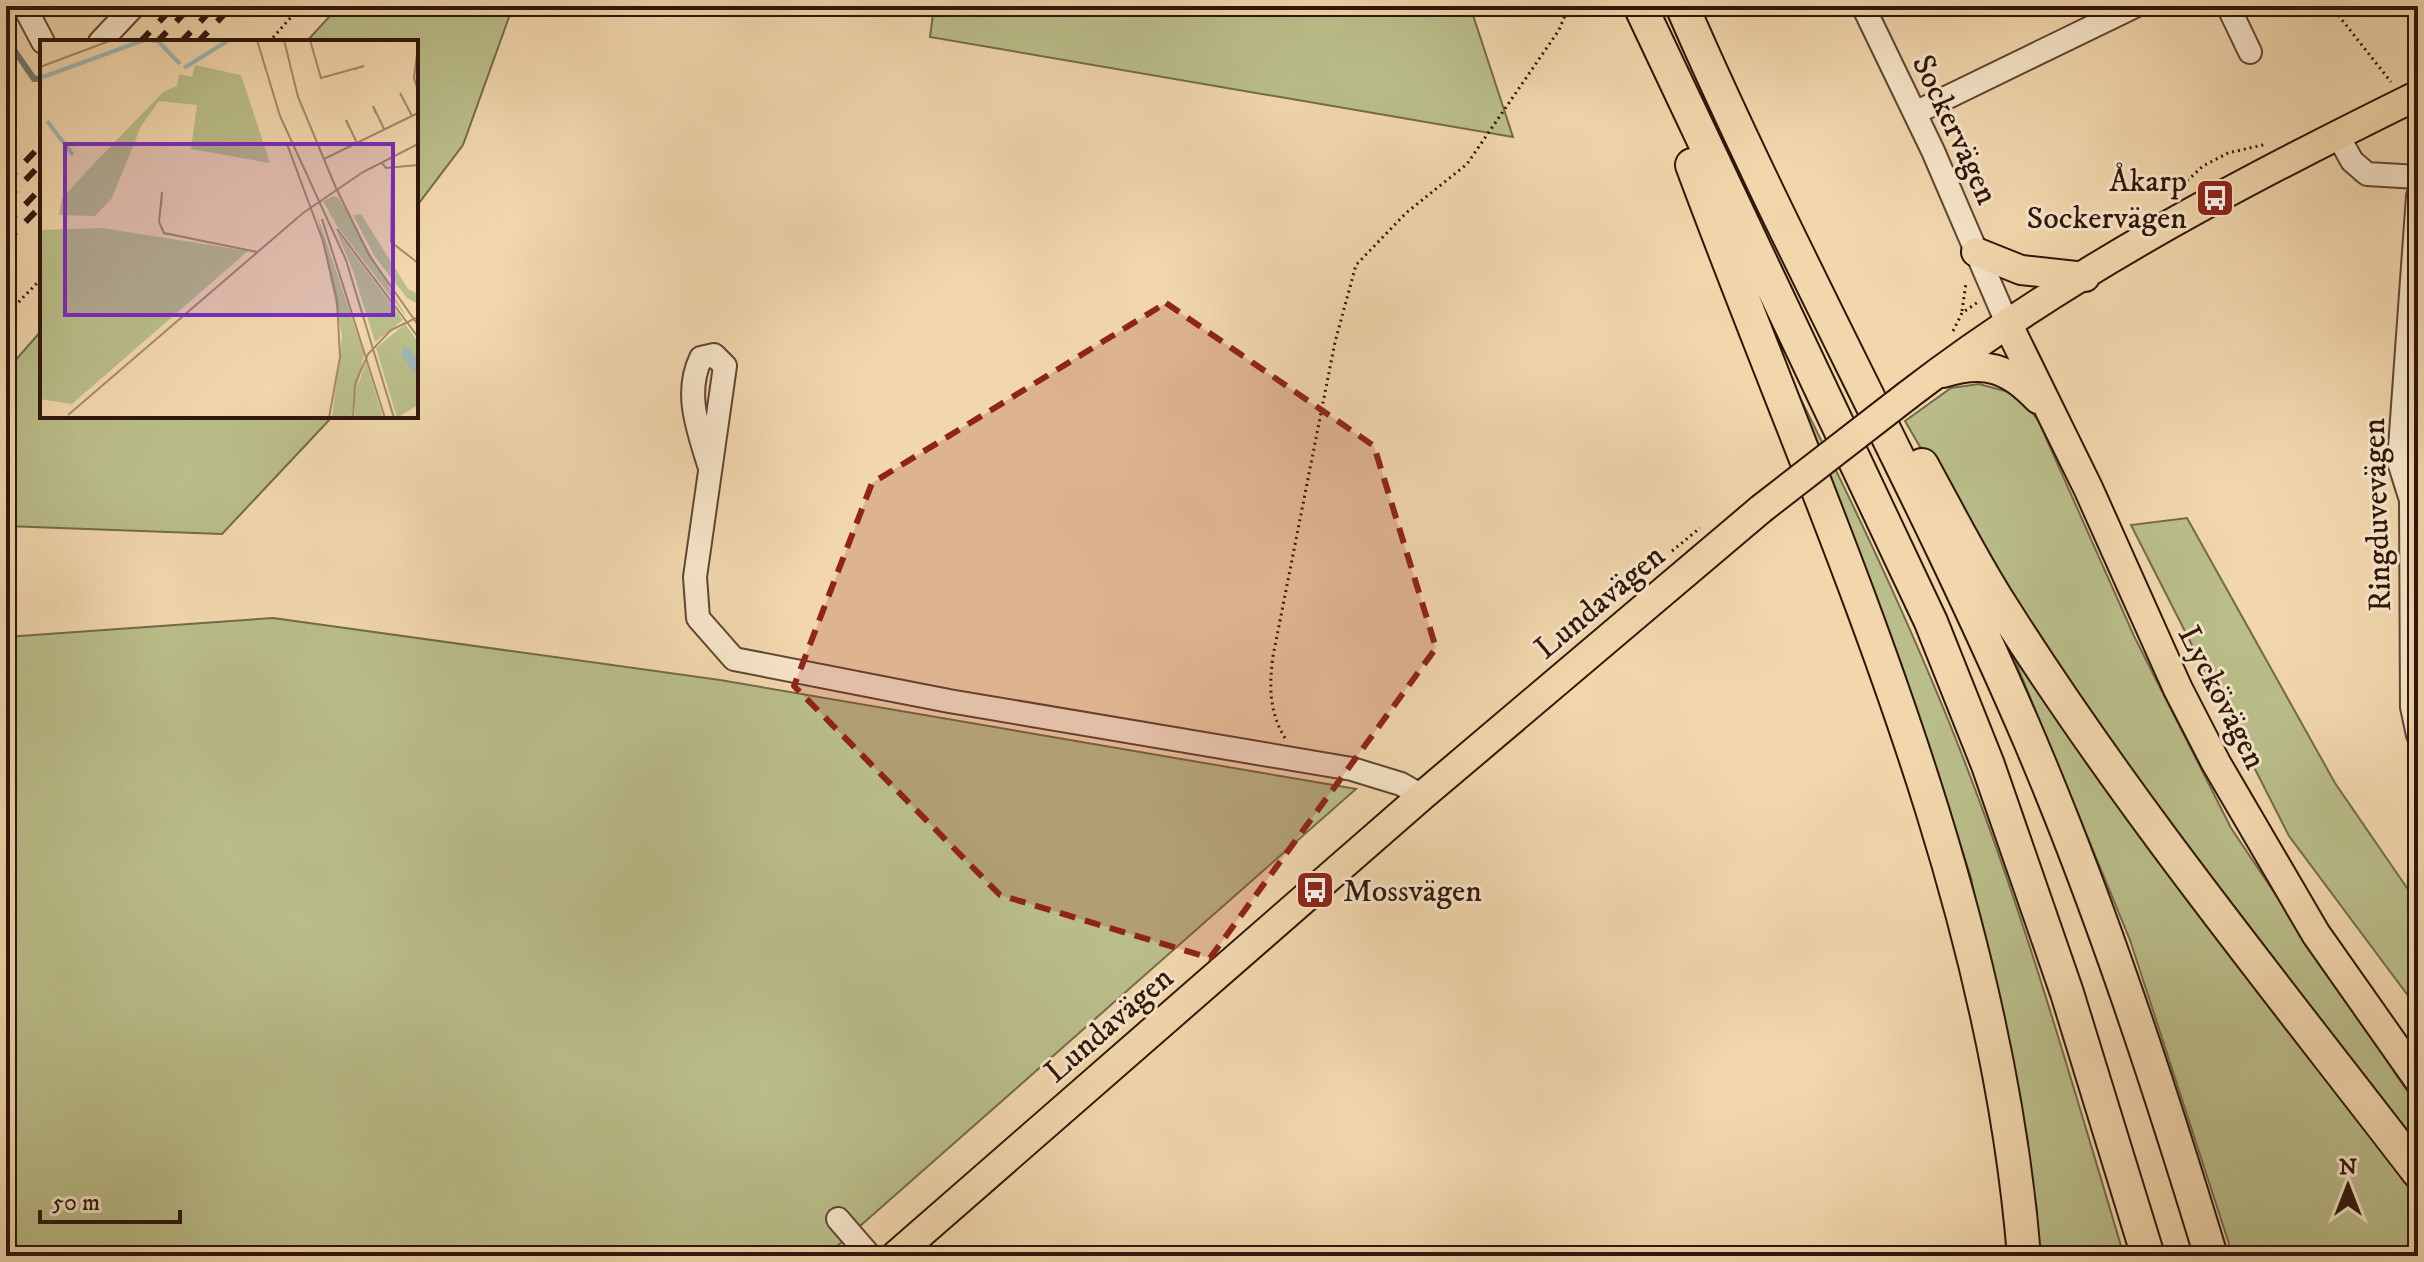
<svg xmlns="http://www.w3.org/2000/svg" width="2424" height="1262" font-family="'IM FELL DW Pica',serif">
<rect width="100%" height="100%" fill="#f2d7ad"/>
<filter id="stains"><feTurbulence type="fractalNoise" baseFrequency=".0025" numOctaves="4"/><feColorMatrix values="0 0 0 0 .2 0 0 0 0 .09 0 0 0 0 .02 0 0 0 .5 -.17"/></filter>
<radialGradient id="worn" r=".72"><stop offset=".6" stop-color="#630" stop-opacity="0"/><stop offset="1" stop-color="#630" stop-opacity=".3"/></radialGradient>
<path fill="#babe8a" stroke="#746a4a" stroke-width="2" d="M339,6H513L463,145L416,207V42H306Z
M934,6H1470L1513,137L930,37Z
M1762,322C1830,456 1895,588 1951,727C2020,899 2071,1079 2124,1256H2037L2031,1188L1971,878L1901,663Z
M42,330V416H333L222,534L6,526V371Z
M1979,384L2016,394L2038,420L2134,636L2231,828L2418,1107V1147L2100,731L2011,603L1905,421L1951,388Z
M2187,518L2335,783L2418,904V1009L2289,836L2131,525Z
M273,618L720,680L1356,789L826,1256H6V637Z
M2004,634L2296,1036L2418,1195V1256H2233L2130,940Z"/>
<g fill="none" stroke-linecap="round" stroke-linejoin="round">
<path stroke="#717770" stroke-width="6" d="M6,38L34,79L42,78"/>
<defs>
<path id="minor" d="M24,6L43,42
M1863,6L1933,151L2007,323
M2228,6L2250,52
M100,42L134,6
M1915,113L2135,6
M2337,134L2352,161L2367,174L2418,177
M2418,196L2399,462L2411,500L2412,707L2418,735
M709,465C698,429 684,393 701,358L714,355L725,366L695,577L698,618L734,659L949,701L1352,769L1401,784L1422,796
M838,1219L870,1256"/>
<path id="major" d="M1976,252L2021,270L2085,277
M2007,323L2088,488L2178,689L2216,763L2316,934L2418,1079
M1943,373C1985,360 2009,368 2038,399
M1908,395C2064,275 2241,182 2418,95
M895,1256L1422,796L1761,509"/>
<path id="highway" d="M1640,6L1931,622L1988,765L2067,993L2148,1256
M1682,6C1790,255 1923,491 2030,741C2101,908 2158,1082 2211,1256
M1692,165C1824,521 1993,872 2024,1256
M1922,465C1948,512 1973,562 2002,607C2127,805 2276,987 2418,1172"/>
</defs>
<use href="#minor" stroke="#5f4633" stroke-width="26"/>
<use href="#major" stroke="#2e160a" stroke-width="32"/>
<use href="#highway" stroke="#2e160a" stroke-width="36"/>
<path stroke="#2e160a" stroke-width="3" stroke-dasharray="2 4" stroke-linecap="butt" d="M2331,6L2391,82
M269,42L301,6
M2414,124L2418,152
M2174,193L2203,166L2228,153L2267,144
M1962,311L1966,283
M6,315L42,278
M1953,331L1962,313L1978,302
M1672,551L1700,528
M1285,738C1269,712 1269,686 1273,656L1335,342L1356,265L1406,213L1467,164L1559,30L1569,6"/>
<use href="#minor" stroke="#f7e5ca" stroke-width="22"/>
<use href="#major" stroke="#f2d7ad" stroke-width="28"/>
<use href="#highway" stroke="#f2d7ad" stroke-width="32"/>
<path stroke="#2e160a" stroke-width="6" stroke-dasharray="14 14" stroke-linecap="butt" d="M140,42L174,6
M157,42L191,6
M181,42L215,6
M198,42L232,6
M6,182L42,144
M6,200L42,163
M6,225L42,187
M6,242L42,205"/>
<defs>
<path id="major-bridge" d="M1761,509L1908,395"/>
</defs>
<use href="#major-bridge" stroke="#2e160a" stroke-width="32" stroke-linecap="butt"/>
<use href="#major-bridge" stroke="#f2d7ad" stroke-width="28"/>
</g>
<path fill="#8f2418" fill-opacity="0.2" stroke="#8f2418" stroke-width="6" stroke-dasharray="16 10" stroke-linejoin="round" d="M1166,303L1374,446L1436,648L1210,958L1000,895L794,686L872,483Z"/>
<defs>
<symbol id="bus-square" viewBox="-11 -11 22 22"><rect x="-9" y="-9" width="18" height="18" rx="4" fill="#8f2418" stroke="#f7e5ca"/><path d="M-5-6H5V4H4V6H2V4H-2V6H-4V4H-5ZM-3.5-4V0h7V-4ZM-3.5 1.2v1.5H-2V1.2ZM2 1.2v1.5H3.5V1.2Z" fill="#fff"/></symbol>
</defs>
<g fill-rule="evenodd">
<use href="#bus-square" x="2193" y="176" width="44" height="44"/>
<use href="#bus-square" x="1293" y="868" width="44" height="44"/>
</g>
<g text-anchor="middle" stroke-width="6" stroke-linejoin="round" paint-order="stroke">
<g font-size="32" fill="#2e160a" stroke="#f7e5ca">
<text transform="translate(1956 129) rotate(65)" y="11">Sockervägen</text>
<text transform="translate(2376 515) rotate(-92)" y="11">Ringduvevägen</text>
<text transform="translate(1599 601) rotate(-40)" y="11">Lundavägen</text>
<text transform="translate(2223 697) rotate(63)" y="11">Lyckövägen</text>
<text transform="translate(1108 1024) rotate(-41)" y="11">Lundavägen</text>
</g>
<g font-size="32" fill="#2e160a" stroke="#f7e5ca" text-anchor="end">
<text x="2187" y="191">Åkarp<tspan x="2187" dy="37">Sockervägen</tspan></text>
<text x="1343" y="901" text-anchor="start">Mossvägen</text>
</g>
</g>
<g transform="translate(40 40)">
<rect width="378" height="378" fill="#f2d7ad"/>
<path d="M155,25L201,35L230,123L151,109L157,65L119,61L101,86L72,158L55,176L19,175L22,158L46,132L123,52L137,46L139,34L152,37ZM293,156L298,157L367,278L297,186L283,161ZM277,174L324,314L311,378H292L302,296ZM321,174L368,249L378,254V264L367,258L335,217L313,175ZM62,188L208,211L32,364L0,359V190ZM296,190L363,280L335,302L313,231ZM365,284L378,302V365L357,378L336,308ZM326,322L343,378H315V354Z" fill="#babe8a"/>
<path d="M365,305L378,319L375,333L361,315Z" fill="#9eb7b4"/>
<path fill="none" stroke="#9eb7b4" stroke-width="4" d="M108,0L118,1L140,24M144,28L189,0M0,38L104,0M7,81L33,115"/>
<path fill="none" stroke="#a48a6c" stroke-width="2" d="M217,0L240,76L306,220L354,378M244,0L258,57L296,148M270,0L281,38L324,26L315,29M378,5L374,38L378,51M0,27L72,0M364,60L360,53L372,76M336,74L333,66L344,89M309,87L306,80L317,103M247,104L283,201L297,260L300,317L289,378M284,119L378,73M341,122L346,128L378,125M352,128L351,202L378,223M296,148L329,215L378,285M121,167L122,152L119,182L124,193L217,212M282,179L345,378M297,189L378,297M28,375L263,173L323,132L378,104M313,378L315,344L328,314L351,290L378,277"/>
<path fill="#7b2cbf" fill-opacity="0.15" stroke="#7b2cbf" stroke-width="4" d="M25,104H353V275H25Z"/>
<rect width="378" height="378" fill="none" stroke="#2e160a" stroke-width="4"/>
</g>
<rect width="2424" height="1262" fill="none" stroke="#f2d7ad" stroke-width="32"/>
<rect x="8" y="8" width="2408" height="1246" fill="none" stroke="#2e160a" stroke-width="4"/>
<rect x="16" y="16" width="2392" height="1230" fill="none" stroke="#2e160a" stroke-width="2"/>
<g transform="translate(2348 1186)" stroke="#f7e5ca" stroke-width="6" paint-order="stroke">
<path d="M0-6L14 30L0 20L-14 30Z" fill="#2e160a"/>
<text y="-12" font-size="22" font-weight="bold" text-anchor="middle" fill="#2e160a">N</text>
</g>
<path d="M40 1210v12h140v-12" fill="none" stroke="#2e160a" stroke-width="4"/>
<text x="52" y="1210" font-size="24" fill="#2e160a" stroke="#f7e5ca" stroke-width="6" paint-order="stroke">50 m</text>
<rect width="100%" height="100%" filter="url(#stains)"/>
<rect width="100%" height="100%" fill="url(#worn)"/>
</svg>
